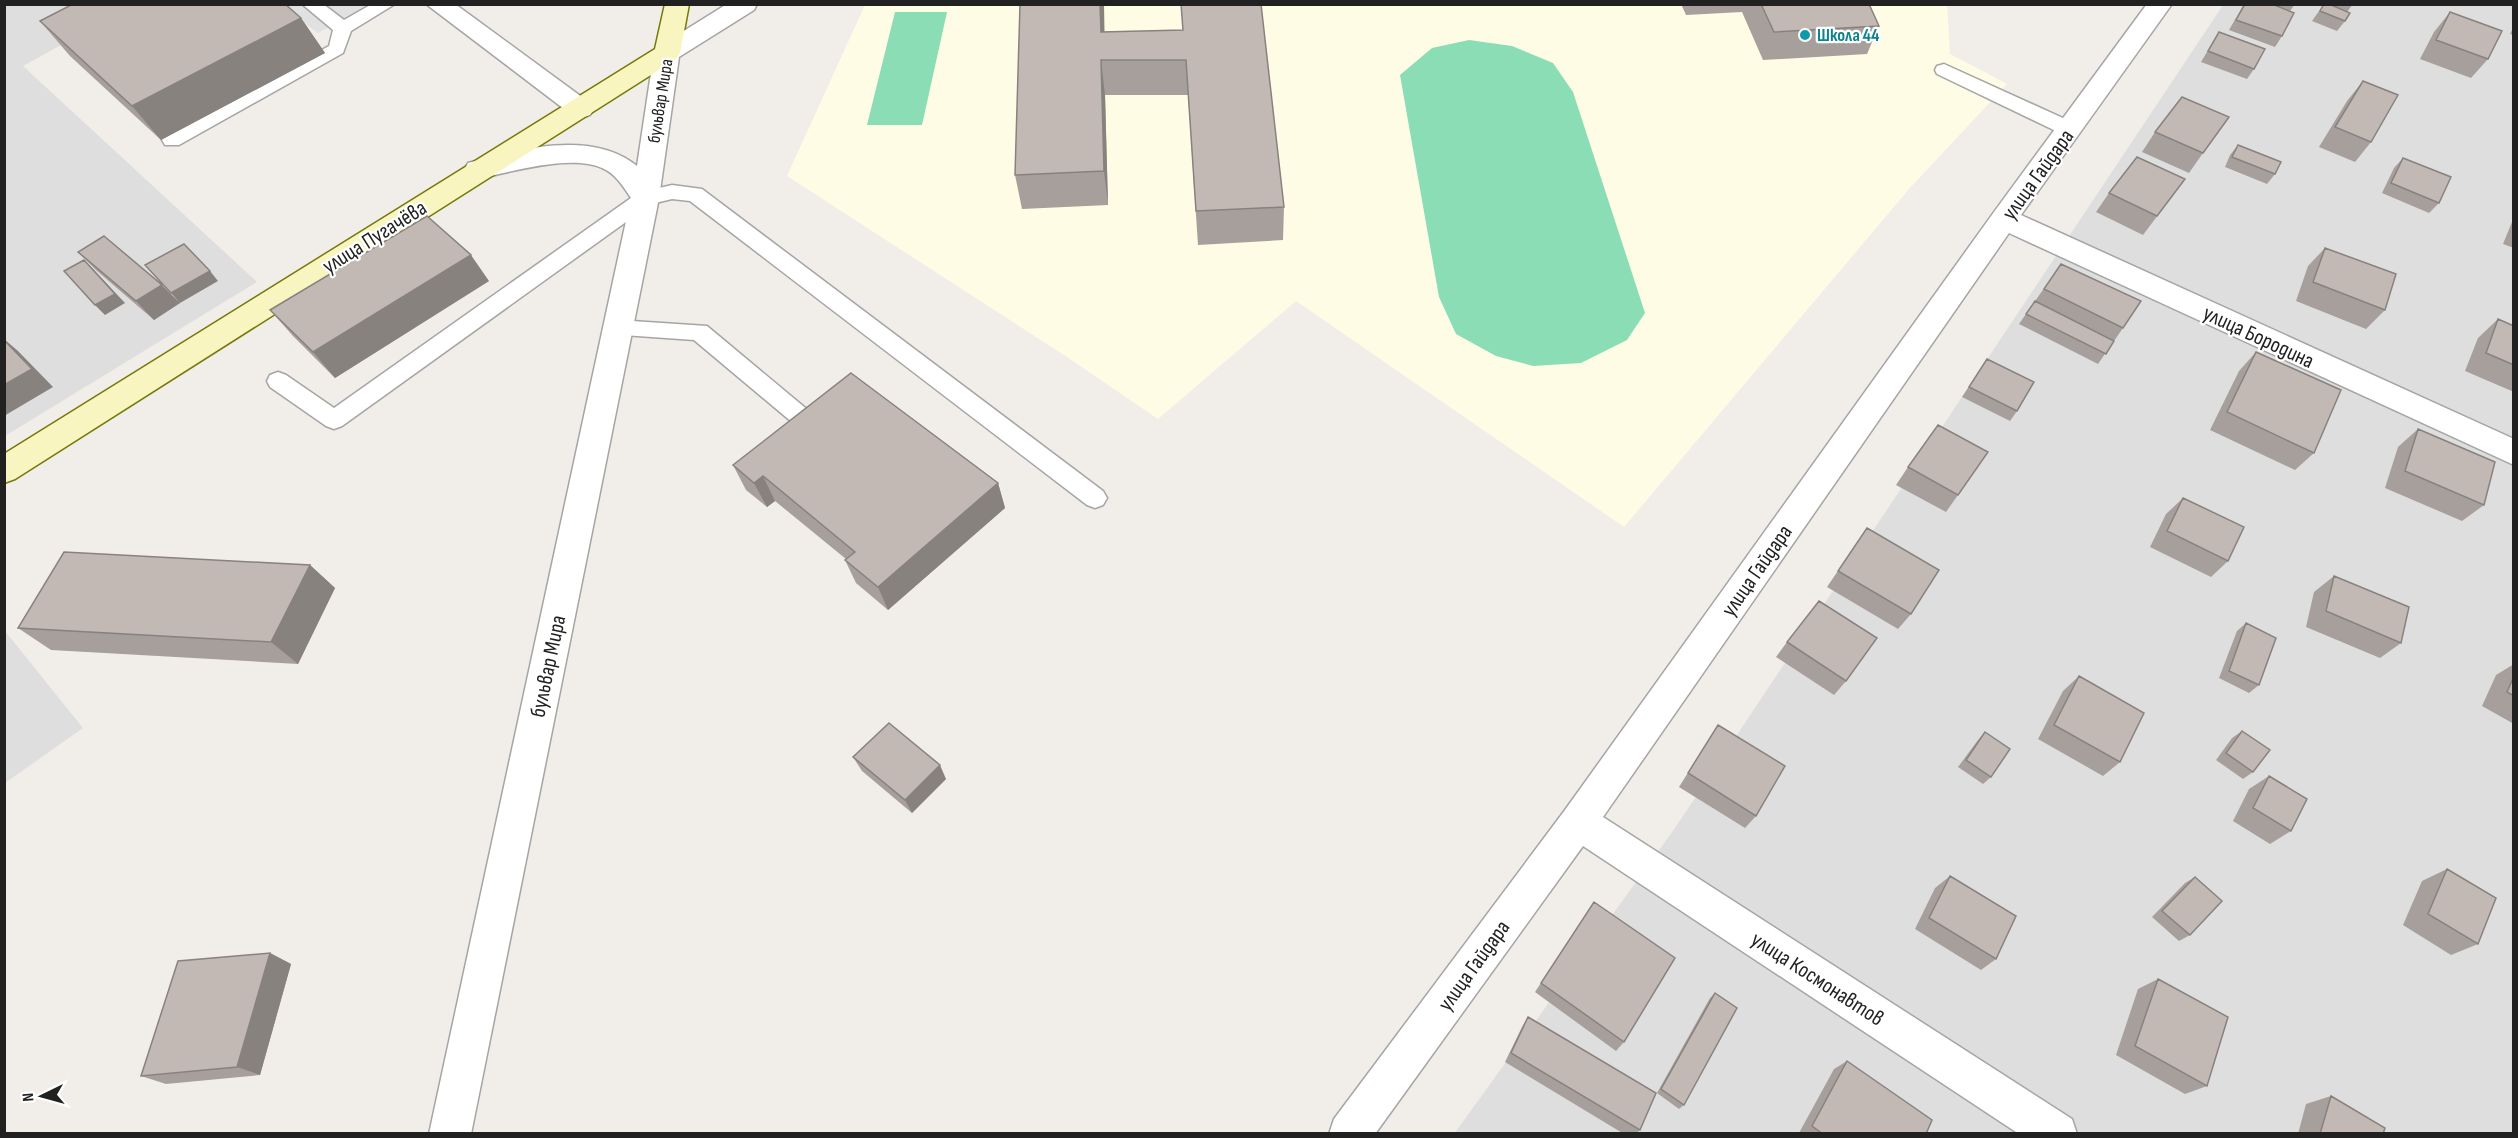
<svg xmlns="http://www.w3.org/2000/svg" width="2518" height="1138" font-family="'Sofia Sans Condensed',sans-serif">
<rect width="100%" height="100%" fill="#f1eee9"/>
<path fill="#dfdedf" d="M5,5H134L23,66L257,282L5,436Z
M2223,5H2513V1133L1454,1134L1675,828Z
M5,631L83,728L5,783H4Z"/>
<path fill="#fefce5" d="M865,5H1947L1950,54L2007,84L1909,189L1624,527L1296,301L1158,419L1067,357L787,176Z"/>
<path fill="#8addb5" d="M895,12H947L922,125H867Z
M1469,40L1512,46L1553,63L1573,92L1645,313L1627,340L1581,363L1533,366L1496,356L1456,334L1439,297L1400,75L1432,48Z"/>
<path fill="#e1e1e1" d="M366,4L368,6L318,33L280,5Z"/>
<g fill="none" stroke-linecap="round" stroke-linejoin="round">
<defs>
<path id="service" d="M302,4H323L344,20L372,4H395L351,31L343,53L179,145H165L162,140L165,135L329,46L333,30Z
M1944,64L2076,124L2079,129L2076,134H2062L1937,74L1935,70L1937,66Z
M672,185L702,189L1103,491L1107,498L1103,505L1095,508L1087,505L690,201L672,199L651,204L342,426L334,429L326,426L270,387L267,381L270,375L278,372L286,375L334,408L638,193Z
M617,320L707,326L809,411L812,417L809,423L801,426L793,423L694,340L609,334L606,328L609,322Z"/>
<path id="minor" d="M2147,4H2172L2021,215L2514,439V465L2009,233L1603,817L2072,1119L2077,1134H2019L1583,846L1375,1134H1329L1334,1119L1565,810L1994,212Z"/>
<path id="tertiary" d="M426,4H455L590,103L594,109L590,115L581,118L572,115Z
M727,4H757L754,10L679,57L659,198L471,1134H429L631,198C623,186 615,173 602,168C571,154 510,172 478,179L468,177L464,170L468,163C518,149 592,129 637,166L654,53L658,47Z"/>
<path id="secondary" d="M665,4H689L680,53L676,59L15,479L4,483V454L655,49Z"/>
</defs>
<use href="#service" stroke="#a5a5a5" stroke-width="3"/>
<use href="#minor" stroke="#a5a5a5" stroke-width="3"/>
<use href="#tertiary" stroke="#a5a5a5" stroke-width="3"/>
<use href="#secondary" stroke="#767809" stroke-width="3"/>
<use href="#service" fill="#fff" fill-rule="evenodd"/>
<use href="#minor" fill="#fff" fill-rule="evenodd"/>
<use href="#tertiary" fill="#fff" fill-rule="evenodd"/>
<use href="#secondary" fill="#f8f5c0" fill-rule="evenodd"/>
</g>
<path fill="#a79f9c" d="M1020,4H1104V32L1182,30L1284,207L1283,240L1198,245L1188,95H1105L1108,205L1022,209L1015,175Z
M1681,4H1869L1879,26L1867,54L1763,60L1742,12L1686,15Z
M2244,4H2295L2290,11L2282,36L2275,47L2229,30Z
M2324,4H2353L2347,12L2345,21L2337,31L2312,21Z
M2450,12L2488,59L2471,78L2420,59L2434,32Z
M301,18L325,53L161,140L70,56L40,21Z
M2514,26V35L2510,34Z
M2219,32L2254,69L2247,79L2201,62Z
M2363,81L2371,142L2355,162L2319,147L2347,101Z
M2155,132L2203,153L2189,173L2142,152Z
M2238,145L2275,174L2267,184L2225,167L2230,155Z
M2403,158L2439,203L2429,213L2382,193L2394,168Z
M2185,179L2143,235L2096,212L2109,193Z
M2514,217V248L2503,244Z
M2325,248L2385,310L2366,329L2296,301L2308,266Z
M78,252L180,303L154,320L96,270Z
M2061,264L2123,328L2098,364L2019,324Z
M489,281L335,378L293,336L270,310Z
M2498,319L2514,326V392L2465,371L2478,338Z
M2256,352L2314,453L2295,470L2210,430L2239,371Z
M1987,359L2017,411L2010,421L1962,397Z
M2418,429L2484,505L2462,521L2385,488L2398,447Z
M733,465L998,483L1005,508L888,610L856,583L845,560L846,559L775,501L767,507L746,490Z
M1908,467L1958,495L1946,512L1896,485Z
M2183,498L2228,561L2211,577L2150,547L2166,514Z
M1867,528L1911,614L1898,629L1827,587Z
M310,565L335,588L298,664L51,650L18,628Z
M2334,576L2401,643L2380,658L2306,627L2314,592Z
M2246,623L2259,685L2249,693L2219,678L2237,631Z
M1787,642L1846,681L1834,695L1776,657Z
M2514,664V724L2482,706L2496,675Z
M2079,676L2120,762L2103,776L2038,739L2063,691Z
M1718,725L1756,816L1745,828L1679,787Z
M2242,731L2253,772L2243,779L2216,760L2232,738Z
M1985,732L1991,777L1983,784L1958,767L1978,740Z
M853,757L946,779L912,813L862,771Z
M2269,776L2291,831L2270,844L2233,821L2249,789Z
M2447,869L2478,944L2451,955L2403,925L2422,881Z
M1950,876L1996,959L1981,970L1915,929L1935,888Z
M2195,877L2190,935L2179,941L2152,917L2185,883Z
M1594,902L1624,1042L1616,1051L1535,992Z
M270,953L291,964L260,1075L166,1084L141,1076Z
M2158,979L2207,1086L2185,1094L2116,1055L2138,989Z
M1715,993L1684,1105L1679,1109L1657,1093L1710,998Z
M1528,1017L1640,1130L1636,1134H1624L1505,1062L1522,1027Z
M1847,1061L1926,1134H1800L1799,1133L1834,1069Z
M2331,1096L2383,1134H2298L2306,1104Z"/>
<path fill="#88827f" d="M1100,4H1104L1105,60L1101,32Z
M301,18L325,53L161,140L132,106Z
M1101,60L1105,95L1108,205L1104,171Z
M471,255L489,281L335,378L313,352Z
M84,260L94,270L125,303L105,315L95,305Z
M210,271L218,281L180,303L171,293Z
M162,285L180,303L154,320L136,301Z
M4,339L18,351L53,387L4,416Z
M763,476L775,501L767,507L754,483Z
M998,483L1005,508L888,610L878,587Z
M310,565L335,588L298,664L271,642Z
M940,765L946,779L912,813L905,800Z
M270,953L291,964L260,1075L237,1067Z"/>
<path fill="#c2b9b5" stroke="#88827f" stroke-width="1.5" d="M73,4H285L301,18L132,106L40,21Z
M1020,4H1100L1101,32L1183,30L1181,4H1261L1284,207L1196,211L1186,60H1101L1104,171L1015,175Z
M1761,4H1869L1879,26L1774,32Z
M2245,4H2272L2294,13L2282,36L2236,20Z
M2324,4H2329L2350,13L2345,21L2320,11Z
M2450,12L2502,31L2488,59L2436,40Z
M2219,32L2265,49L2254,69L2208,51Z
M2363,81L2398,95L2371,142L2335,127Z
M2182,97L2229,117L2203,153L2155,132Z
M2238,145L2281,162L2275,174L2232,157Z
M2137,157L2185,179L2157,216L2109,193Z
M2403,158L2451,177L2439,203L2391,183Z
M427,216L471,255L313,352L270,310Z
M104,236L162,285L136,301L78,252Z
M184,244L210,271L171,293L145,265Z
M2325,248L2396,274L2385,310L2313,282Z
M84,260L115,294L95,305L64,271Z
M2061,264L2141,301L2123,328L2044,289Z
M2035,301L2114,341L2106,354L2026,314Z
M2498,319L2514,326V365L2486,353Z
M4,340L32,369L4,385Z
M2256,352L2341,390L2314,453L2227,412Z
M1987,359L2034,382L2017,411L1969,387Z
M851,373L998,483L878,587L845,560L855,552L763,476L754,483L733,465Z
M1938,425L1988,452L1958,495L1908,467Z
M2418,429L2495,462L2484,505L2405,471Z
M2183,498L2244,527L2228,561L2167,531Z
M1867,528L1939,570L1911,614L1838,571Z
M64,552L310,565L271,642L18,628Z
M2334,576L2409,607L2401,643L2326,611Z
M1819,601L1877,638L1846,681L1787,642Z
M2246,623L2276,638L2259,685L2229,671Z
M2079,676L2144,713L2120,762L2054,725Z
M2514,676V696L2507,692Z
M889,723L940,765L905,800L853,757Z
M1718,725L1785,766L1756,816L1688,773Z
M2242,731L2270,750L2253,772L2226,753Z
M1985,732L2010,749L1991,777L1966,760Z
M2269,776L2307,799L2291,831L2253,808Z
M2447,869L2496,898L2478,944L2428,914Z
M1950,876L2016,916L1996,959L1929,918Z
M2195,877L2222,901L2190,935L2162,911Z
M1594,902L1675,958L1624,1042L1541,983Z
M270,953L237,1067L141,1076L178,961Z
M2158,979L2228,1017L2207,1086L2135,1046Z
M1715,993L1737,1008L1684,1105L1661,1089Z
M1528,1017L1656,1093L1640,1130L1511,1053Z
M1847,1061L1932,1120L1926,1134H1823L1812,1126Z
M2331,1096L2385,1128L2383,1134H2320Z"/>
<circle fill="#0f9aa8" stroke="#fff" stroke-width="2" cx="1805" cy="35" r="6"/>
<g text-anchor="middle" stroke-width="4.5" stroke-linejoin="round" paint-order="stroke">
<g font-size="18" font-weight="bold" fill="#0d838f" stroke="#fff" text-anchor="start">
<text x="1817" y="41">Школа 44</text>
</g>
<g font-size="18" fill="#212121" stroke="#fff">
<text transform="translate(660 101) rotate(-81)" y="6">бульвар Мира</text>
</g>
<g font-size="22" fill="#212121" stroke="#fff">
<text transform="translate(2037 174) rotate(-54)" y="8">улица Гайдара</text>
<text transform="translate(374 236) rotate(-32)" y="8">улица Пугачёва</text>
<text transform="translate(2259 336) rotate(25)" y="8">улица Бородина</text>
<text transform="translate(1756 570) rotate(-55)" y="8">улица Гайдара</text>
<text transform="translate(547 666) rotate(-78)" y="8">бульвар Мира</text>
<text transform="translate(1473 965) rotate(-54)" y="8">улица Гайдара</text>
<text transform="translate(1818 978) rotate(33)" y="8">улица Космонавтов</text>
</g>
</g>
<rect width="2518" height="1138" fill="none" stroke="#212121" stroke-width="12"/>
<g transform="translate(42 1096) rotate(265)" stroke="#ffffff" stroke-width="4.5" paint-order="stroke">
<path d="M0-4.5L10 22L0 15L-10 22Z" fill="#212121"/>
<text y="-9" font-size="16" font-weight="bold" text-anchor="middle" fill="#212121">N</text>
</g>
</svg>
